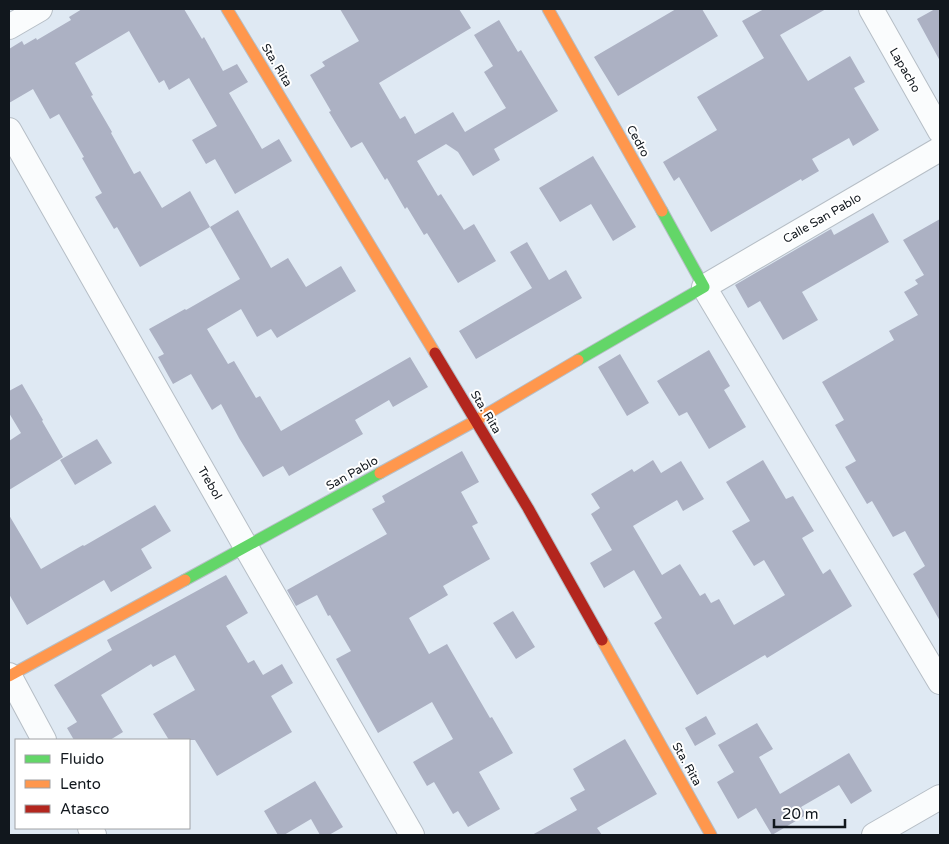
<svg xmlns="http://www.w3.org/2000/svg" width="949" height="844" font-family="'Varela Round',sans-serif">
<rect width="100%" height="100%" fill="#dfe9f3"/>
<path fill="#acb1c3" d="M82,9H184L202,39L204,37L223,71L237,64L248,82L229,93L262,149L279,139L292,161L235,194L215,159L206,164L192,140L217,126L189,78L169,90L164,80L159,83L129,31L75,63L93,95L91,96L112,132L111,133L134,174L140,171L162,208L190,191L210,227L140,267L117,227L114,229L95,197L102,193L82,158L84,157L59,114L50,119L33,89L9,103V49L22,41L24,45L36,38L37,40L71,20L69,17Z
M340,9H459L471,28L379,83L400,119L405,116L415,134L453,112L465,132L506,108L484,72L493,66L474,35L499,20L518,52L521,50L558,111L494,149L500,160L473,176L458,152L446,144L417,161L438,196L441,194L464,230L474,224L496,261L458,283L427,233L424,235L407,207L405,209L387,178L385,180L362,142L351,148L329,112L331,111L310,75L325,66L322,62L359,41Z
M676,9H702L718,36L618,96L594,57Z
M764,9H826L780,35L808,81L850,56L865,82L854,88L879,130L853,146L849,138L812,159L819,171L802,181L801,179L711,232L679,177L674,181L663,162L717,130L697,97L764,58L742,21Z
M935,9H940V61L917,19Z
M593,156L636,227L613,241L591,204L560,222L539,188Z
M238,210L271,268L288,258L306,287L341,266L356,291L277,338L271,329L257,337L241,309L207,329L228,364L234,361L256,398L260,396L281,431L410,357L428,387L393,407L389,400L355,420L363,434L289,476L283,466L263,477L239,438L221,404L212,410L191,374L173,384L158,357L164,354L149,329L185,309L186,310L240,279L210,227Z
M873,213L889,242L802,292L818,320L783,340L760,301L748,308L735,285L831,229L834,235Z
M940,219V621L913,574L925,566L905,531L893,537L872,501L867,504L845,467L856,461L835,425L844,420L822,382L894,340L889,331L918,315L904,292L918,284L915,280L924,275L903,240Z
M527,242L549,280L566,270L582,298L476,359L459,331L532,288L510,252Z
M709,350L730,386L724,390L746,427L709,449L687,412L679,416L657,381Z
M620,354L649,403L627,416L598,367Z
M22,384L43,420L42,421L63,457L9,490V441L21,433L9,413V391Z
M97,439L112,463L75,485L60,460Z
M462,451L479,482L461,492L478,523L472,526L490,559L443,586L448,595L409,618L429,654L447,644L490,718L492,717L513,753L479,772L500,809L468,827L458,811L453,814L434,782L427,786L413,762L453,739L432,702L378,733L336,659L351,651L330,615L328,616L317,595L296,606L287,590L387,534L372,509L385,502L382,496Z
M653,460L661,473L681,461L704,499L683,511L677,500L633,526L662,575L680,564L700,596L705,593L711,603L719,599L734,625L785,595L764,560L754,566L732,531L750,521L726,482L763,460L786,499L793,496L814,531L802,538L823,574L830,569L852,606L767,658L765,655L697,695L654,623L662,618L634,570L604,588L590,563L612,550L591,514L600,508L591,494L632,469L634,472Z
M155,505L171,531L141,549L152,568L111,592L104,580L27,625L9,594V515L41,569L83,545L84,546Z
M226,575L248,613L226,626L248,663L254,660L263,675L282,664L293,683L271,696L292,732L217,776L195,740H169L153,714L195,690L175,655L153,667L151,664L101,695L123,732L110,740H74L67,728L77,722L54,685L112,650L107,640Z
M513,611L535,647L516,659L493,623Z
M706,716L716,734L695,746L685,728Z
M757,723L773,749L759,757L780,794L849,753L872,791L851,804L839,785L801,807L806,815L772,835L756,808L738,819L717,782L734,772L718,745Z
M625,739L657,794L597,828L602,835H532L577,810L570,798L585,790L573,769Z
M315,781L343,827L329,835H320L311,819L284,835H278L264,811Z"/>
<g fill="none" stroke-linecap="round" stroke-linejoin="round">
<defs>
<path id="street" d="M871,9L940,131
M9,27L40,9
M9,130L246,547L412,835
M940,149L704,287L940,682
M9,675L44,740
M90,828L94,835
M874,835L940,797"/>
<path id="fast" d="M578,360L704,287L662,211
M185,580L380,473"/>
<path id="slow" d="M227,9L435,353
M548,9L662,211
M380,473L475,421L578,360
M602,640L711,835
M9,676L185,580"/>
<path id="jam" d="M435,353L528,508L602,640"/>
</defs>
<use href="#street" stroke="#b6bec6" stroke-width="26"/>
<use href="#fast" stroke="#b6bec6" stroke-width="13"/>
<use href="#slow" stroke="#b6bec6" stroke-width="13"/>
<use href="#jam" stroke="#b6bec6" stroke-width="13"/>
<use href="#street" stroke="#fafcfd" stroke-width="24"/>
<use href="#fast" stroke="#63d668" stroke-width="11"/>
<use href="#slow" stroke="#ff974d" stroke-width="11"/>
<use href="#jam" stroke="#b3261e" stroke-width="11"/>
</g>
<g text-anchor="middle" stroke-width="4" stroke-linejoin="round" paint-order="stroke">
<g font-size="12" fill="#11171d" stroke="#fff">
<text transform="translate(277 65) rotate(59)" y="4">Sta. Rita</text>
<text transform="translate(905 70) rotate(60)" y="4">Lapacho</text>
<text transform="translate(638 141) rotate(61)" y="4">Cedro</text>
<text transform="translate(822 218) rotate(-30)" y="4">Calle San Pablo</text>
<text transform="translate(486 412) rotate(59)" y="4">Sta. Rita</text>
<text transform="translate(352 473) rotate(-29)" y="4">San Pablo</text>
<text transform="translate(210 483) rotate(60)" y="4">Trebol</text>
<text transform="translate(687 764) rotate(61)" y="4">Sta. Rita</text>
</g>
</g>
<rect width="949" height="844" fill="none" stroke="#11171d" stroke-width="20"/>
<rect x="15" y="739" width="175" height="90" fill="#ffffff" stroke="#a0a2a5"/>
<rect x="25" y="755" width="25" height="8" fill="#63d668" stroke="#a0a2a5"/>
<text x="60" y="764" font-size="15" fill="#11171d">Fluido</text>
<rect x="25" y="780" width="25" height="8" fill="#ff974d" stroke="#a0a2a5"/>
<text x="60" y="789" font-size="15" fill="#11171d">Lento</text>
<rect x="25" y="805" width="25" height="8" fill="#b3261e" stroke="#a0a2a5"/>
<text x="60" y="814" font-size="15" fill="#11171d">Atasco</text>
<path d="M774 819v8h71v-8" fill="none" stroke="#11171d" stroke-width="2.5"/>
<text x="782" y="819" font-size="15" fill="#11171d" stroke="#ffffff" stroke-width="4" paint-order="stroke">20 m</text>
</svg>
